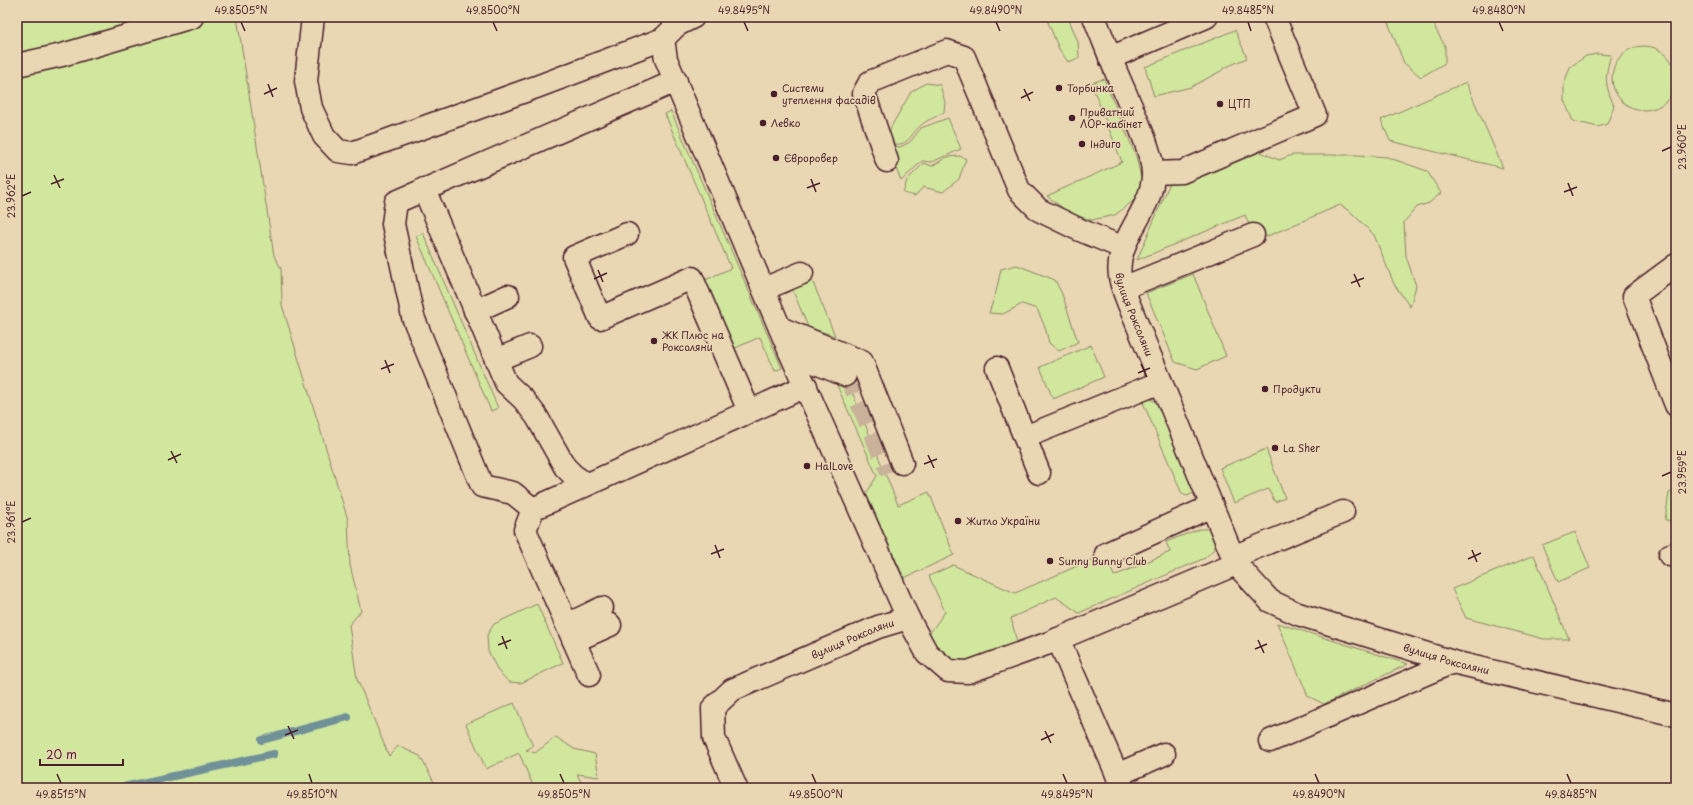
<svg xmlns="http://www.w3.org/2000/svg" width="1693" height="805" font-family="'Playpen Sans',sans-serif">
<rect width="100%" height="100%" fill="#e9d7b4"/>
<filter id="ink" filterUnits="userSpaceOnUse"><feTurbulence type="fractalNoise" baseFrequency=".025" numOctaves="2"/><feDisplacementMap in="SourceGraphic" scale="8" xChannelSelector="R" yChannelSelector="G"/><feConvolveMatrix kernelMatrix="1 2 1 2 8 2 1 2 1" color-interpolation-filters="sRGB"/></filter>
<g filter="url(#ink)">
<path fill="#d0e79d" stroke="#8d8364" d="M17,17H237L274,256L281,268L282,305L348,520L350,565L361,611L349,625L357,679L389,756L398,746L420,756L437,788H17Z
M1046,17H1068L1078,42L1079,58L1068,62L1059,49Z
M1386,17H1432L1436,30L1445,46V63L1421,77L1404,63Z
M1235,30L1247,58L1224,68L1221,71L1191,87L1154,96L1145,67Z
M1612 78a32 32 0 1 1 64 0a32 32 0 1 1-64 0Z
M1597,54L1611,55C1604,78 1605,85 1614,106L1607,124L1598,127L1573,121L1564,100V84L1570,67L1586,56Z
M1104,79L1136,156L1143,186L1133,201L1115,215L1092,220L1072,215L1047,196L1122,162L1091,83Z
M1466,82L1503,168L1390,141L1381,120Z
M926,83L940,85L945,102L944,112C937,117 926,120 920,126C910,135 909,146 893,144L888,136L892,125L911,92Z
M671,111L782,368L775,371L760,337L731,350L701,282L731,268L665,114Z
M948,118L961,149L932,162L922,161L901,181L887,145L900,147L910,142L921,128Z
M1254,149L1279,160L1292,155H1358L1387,157L1427,171L1441,193L1429,203L1417,207L1404,222L1406,256L1416,286L1410,307L1394,284L1374,235L1351,212L1340,205L1256,241L1245,215L1137,260L1169,185Z
M960,156L966,159L959,179L943,192L923,187L915,196L903,193L907,180L924,163L932,166L947,157Z
M423,233L498,408L491,411L416,236Z
M805,263L835,336L808,327L786,274Z
M1017,265L1055,280L1062,294L1078,342L1059,351L1049,343L1045,327L1037,309L1022,304L1003,314L989,313L996,292L1001,269Z
M1193,274L1226,356L1197,369L1175,362L1146,293Z
M1091,345L1104,377L1053,399L1040,367Z
M835,381L850,387L898,505L929,492L954,555L904,578L866,494L877,476Z
M1146,397L1158,403L1193,488L1194,493L1187,496L1182,494L1142,400Z
M1266,449L1285,498L1275,502L1268,489L1234,503L1220,468Z
M1676,490V521L1665,520L1669,493Z
M1199,529H1208C1215,535 1214,541 1214,549L1205,558L1079,613L1056,597L1011,618L1017,643C1001,650 968,669 951,664C940,660 934,643 929,634L945,612L929,576L953,565L1015,593L1105,554L1114,576L1170,552L1166,542Z
M1575,532L1590,568L1558,582L1542,545Z
M1534,555L1569,639H1544L1466,618L1452,589Z
M537,604L563,663L521,683L509,682L498,671L488,651L487,635L494,624Z
M1277,623L1408,664L1324,704L1308,696Z
M514,703L533,746L526,750L535,753L556,737L574,749L595,754L599,777L577,774L584,788H534L519,753L486,769L466,724Z"/>
<g fill="none" stroke-linecap="round" stroke-linejoin="round">
<path stroke="#719199" stroke-width="8" d="M262,740L348,717
M119,788L274,754"/>
<path stroke="#c9b299" stroke-width="22" stroke-dasharray="22 11" stroke-linecap="butt" d="M845,375L850,377L891,472"/>
<defs>
<g id="minor">
<path d="M313,17L306,81L311,108L324,136L338,151L352,153L539,86L663,39L677,25L693,17"/>
<path id="s1" d="M1094,17C1104,41 1113,66 1124,90C1133,112 1152,150 1153,173C1154,210 1114,240 1120,276C1121,285 1125,294 1128,302L1233,557L1236,564L1270,601L1298,614L1453,662L1676,715"/>
<path d="M663,39L666,59L790,352L908,618L927,653L948,671L968,672L1049,643L1236,564"/>
<path d="M1110,58L1206,17"/>
<path d="M17,65L62,55L192,17"/>
<path d="M887,161L864,93L870,82L947,51L964,57L1019,190L1039,210L1080,230L1124,248"/>
<path d="M1153,173L1182,172L1315,115L1274,17"/>
<path d="M424,189L506,383L524,400L537,417L565,467L574,476L586,484"/>
<path d="M627,234L574,257L600,318L692,278L749,411"/>
<path d="M1676,265L1634,296L1676,405"/>
<path d="M1123,288L1253,235"/>
<path d="M764,289L802,273"/>
<path d="M475,311L508,296"/>
<path d="M780,328L862,362L902,463"/>
<path d="M790,352L845,375"/>
<path d="M496,360L530,346"/>
<path d="M997,368L1039,473"/>
<path d="M1025,437L1161,382"/>
<path d="M533,509L513,493L482,486L413,317L393,224L396,202L676,81"/>
<path d="M1106,554L1212,506"/>
<path d="M1670,555L1676,553"/>
<path d="M1233,557L1343,512"/>
<path d="M602,608L567,625L574,641L610,625"/>
<path d="M567,625L525,530L533,509L806,386"/>
<path d="M1058,639L1123,788"/>
<path d="M574,641L589,675"/>
<path d="M1270,741L1453,662"/>
<path d="M1117,775L1164,754"/>
<path id="s2" d="M736,788L714,738L713,708L732,690L878,627L908,618"/>
</g>
</defs>
<use href="#minor" stroke="#4a1f2b" stroke-width="25"/>
<use href="#minor" stroke="#e9d7b4" stroke-width="22"/>
</g>
</g>
<path fill="none" stroke="#4a1f2b" stroke-width="1.5" d="M241,22L245,31M493,22L497,31M744,22L748,31M996,22L1000,31M1248,22L1251,31M1499,22L1503,31M268,84L273,97M1024,89L1030,101M264,94L277,88M1021,98L1033,92M1662,151L1671,147M54,175L60,188M811,179L816,192M1568,183L1573,196M51,184L64,179M807,188L820,183M1564,192L1577,187M22,196L31,192M598,270L603,282M1354,274L1360,287M594,279L607,273M1351,283L1364,278M385,360L390,373M1141,364L1147,377M381,369L394,364M1138,373L1150,368M171,451L177,463M928,455L934,468M168,460L181,454M924,464L937,459M1662,476L1671,472M22,522L31,518M715,545L720,558M1472,550L1477,562M711,554L724,549M1468,559L1481,553M502,636L507,649M1258,640L1264,653M498,645L511,640M1255,649L1267,644M288,726L294,739M1045,731L1051,743M285,735L298,730M1041,740L1054,734M57,774L61,783M309,774L312,783M560,774L564,783M812,774L816,783M1063,774L1067,783M1315,774L1319,783M1567,774L1571,783"/>
<g fill="#4a1f2b" stroke="#e9d7b4" stroke-width="1.5">
<circle cx="1059" cy="88" r="4"/>
<circle cx="774" cy="94" r="4"/>
<circle cx="1220" cy="104" r="4"/>
<circle cx="1072" cy="118" r="4"/>
<circle cx="763" cy="123" r="4"/>
<circle cx="1082" cy="144" r="4"/>
<circle cx="776" cy="158" r="4"/>
<circle cx="654" cy="341" r="4"/>
<circle cx="1265" cy="389" r="4"/>
<circle cx="1275" cy="448" r="4"/>
<circle cx="807" cy="466" r="4"/>
<circle cx="958" cy="521" r="4"/>
<circle cx="1050" cy="561" r="4"/>
</g>
<g text-anchor="middle" stroke-width="3.5" stroke-linejoin="round" paint-order="stroke">
<g font-size="10" fill="#4a1f2b" stroke="#e9d7b4" text-anchor="start">
<text x="782" y="92">Системи<tspan x="782" dy="12">утеплення фасадів</tspan></text>
<text x="1067" y="92">Торбинка</text>
<text x="1228" y="108">ЦТП</text>
<text x="1080" y="116">Приватний<tspan x="1080" dy="12">ЛОР-кабінет</tspan></text>
<text x="771" y="127">Левко</text>
<text x="1090" y="148">Індиго</text>
<text x="784" y="162">Євроровер</text>
<text x="662" y="339">ЖК Плюс на<tspan x="662" dy="12">Роксоляни</tspan></text>
<text x="1273" y="393">Продукти</text>
<text x="1283" y="452">La Sher</text>
<text x="815" y="470">HalLove</text>
<text x="966" y="525">Житло України</text>
<text x="1058" y="565">Sunny Bunny Club</text>
</g>
<g font-size="10" fill="#4a1f2b" stroke="#e9d7b4">
<text dy="4" stroke="none"><textPath href="#s1" startOffset="318">вулиця Роксоляни</textPath></text>
<text dy="4" stroke="none"><textPath href="#s2" startOffset="242">вулиця Роксоляни</textPath></text>
<text dy="4" stroke="none"><textPath href="#s1" startOffset="824">вулиця Роксоляни</textPath></text>
</g>
</g>
<rect width="1693" height="805" fill="none" stroke="#e9d7b4" stroke-width="44"/>
<path d="M40 759v6h83v-6" fill="none" stroke="#4a1f2b" stroke-width="2"/>
<text x="46" y="759" font-size="12" fill="#4a1f2b" stroke="#e9d7b4" stroke-width="3" paint-order="stroke">20 m</text>
<rect x="22" y="22" width="1649" height="761" fill="none" stroke="#4a1f2b" stroke-width="1.5"/>
<g font-size="10" text-anchor="middle" fill="#4a1f2b">
<text x="241" y="14">49.8505°N</text>
<text x="493" y="14">49.8500°N</text>
<text x="744" y="14">49.8495°N</text>
<text x="996" y="14">49.8490°N</text>
<text x="1248" y="14">49.8485°N</text>
<text x="1499" y="14">49.8480°N</text>
<text transform="translate(1682 147) rotate(-90)" y="4">23.960°E</text>
<text transform="translate(11 196) rotate(-90)" y="4">23.962°E</text>
<text transform="translate(1682 472) rotate(-90)" y="4">23.959°E</text>
<text transform="translate(11 522) rotate(-90)" y="4">23.961°E</text>
<text x="61" y="798">49.8515°N</text>
<text x="312" y="798">49.8510°N</text>
<text x="564" y="798">49.8505°N</text>
<text x="816" y="798">49.8500°N</text>
<text x="1067" y="798">49.8495°N</text>
<text x="1319" y="798">49.8490°N</text>
<text x="1571" y="798">49.8485°N</text>
</g>
</svg>
